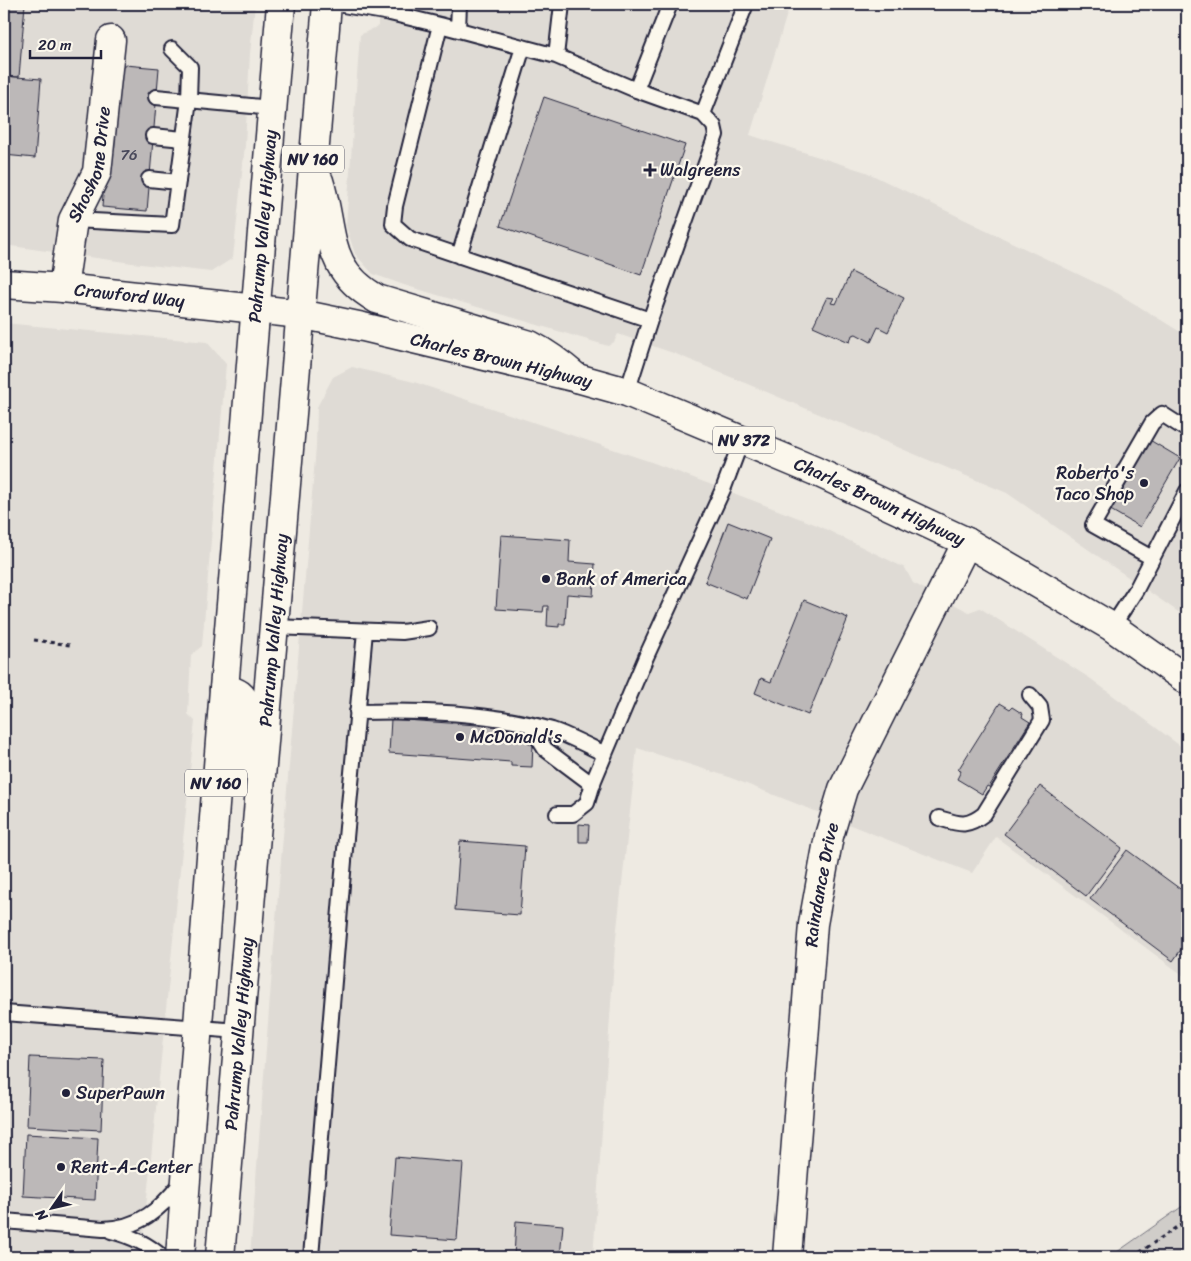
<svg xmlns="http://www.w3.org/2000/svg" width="1191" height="1261" font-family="Sriracha,sans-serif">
<rect width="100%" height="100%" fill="#eeeae2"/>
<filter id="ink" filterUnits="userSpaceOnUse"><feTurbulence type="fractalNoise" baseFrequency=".02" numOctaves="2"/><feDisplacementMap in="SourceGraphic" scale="10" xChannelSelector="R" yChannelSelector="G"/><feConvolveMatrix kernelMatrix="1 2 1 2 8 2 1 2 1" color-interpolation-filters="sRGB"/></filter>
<g filter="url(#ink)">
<path fill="#dfdbd5" d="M4,4H255L250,54L245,145L233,258L211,272L132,263L4,245Z
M378,4H790L750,135L866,172L1117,293L1187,336V618L1007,493L676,354L618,334L614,342L608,346L404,285L373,274L355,254L346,226L360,35L378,26Z
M4,323L207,342L226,364L202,646L191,655L188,714L195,721L141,1257H4Z
M352,367L414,382L654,463L817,525L905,568L913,583L969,612L980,608L1091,679L1187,751V972L1184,976L996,837L972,873L726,776L637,748L615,947L593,1257H250L276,919L316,447L317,407L333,377Z"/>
<path fill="#d0cdc9" stroke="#797882" d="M1187,1203V1257H1110Z"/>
<path fill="#bcb8b8" stroke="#22223b" d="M4,4H25L19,77L4,76Z
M114,64L159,68L147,211L102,207Z
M4,76L41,79L35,158L4,155Z
M544,97L685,145L641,275L500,226Z
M851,272L904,298L888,332L878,327L871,342L856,334L852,335L850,342L847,341L813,326L827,297L834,298L831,303L836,304Z
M1148,439L1180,458L1140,527L1107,508Z
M728,522L770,539L747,599L705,582Z
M501,535L570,540L569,562L595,564L593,596L567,594L565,624H559V627L547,626L548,606H544L543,612L496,609Z
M804,600L848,618L808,715L755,693L761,678L771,682Z
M1000,703L1010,709L1012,707L1023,714L1022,717L1030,722L989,787L987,786L982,794L957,779L961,771L958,770Z
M391,719L506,727L505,729L529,731V744H533L532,767L511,766V762L389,753Z
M1040,786L1122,848L1086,896L1004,834Z
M579,824L589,825L588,842H579Z
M460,841L525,846L520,915L455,910Z
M1127,850L1187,894V941L1173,961L1090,899Z
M30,1057L104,1060L101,1130L27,1126Z
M26,1134L98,1138L95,1200L23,1196Z
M395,1157L463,1163L457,1240L389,1235Z
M516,1221L563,1225L560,1257H514Z"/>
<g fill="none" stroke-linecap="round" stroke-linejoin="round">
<defs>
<path id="service" d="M337,4L390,13L440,25
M458,30L459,4
M556,56L562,4
M636,90L670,4
M156,97L272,108
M703,114L746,4
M153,136L183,139
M149,179L178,182
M73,220L172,225L189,100L190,67L172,49
M459,256L523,47
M627,392L650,320L716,135L714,126L703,114L636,90L556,56L440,25L395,206L393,224L410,239L650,320
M1152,558L1093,525L1152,423L1162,414L1187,430
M274,627L402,632L429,628
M1112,627L1136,590L1187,491
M357,712C422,710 489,712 552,730C570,736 588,746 605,754
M530,725L545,749L593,785
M557,814H573L587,803L594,780L607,749L646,657L724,487L742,439
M939,818C959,824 966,828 984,814L1042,720L1040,707L1030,695
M4,1013L239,1031
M4,1221L103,1229C139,1228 160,1210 181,1183
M111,1231C131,1236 147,1243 162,1257
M311,1257L345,849L365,631"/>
<g id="minor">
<path id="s1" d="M4,284L63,288L256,309"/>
<path id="s2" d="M63,288L73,220L97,172L111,40"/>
<path id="s3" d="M787,1257L813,924L829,836L843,789L967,542"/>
</g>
<g id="primary">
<path id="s4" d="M256,309L300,314L363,327L577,378L627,392L815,471L967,542L1112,627L1187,680"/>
</g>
<g id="trunk">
<path d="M319,181C335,231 323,268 377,299L530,345C548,354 562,365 577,378"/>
<path d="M224,689C237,691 244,695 247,708L243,766"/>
<path id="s5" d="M180,1257L224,689L281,4"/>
<path id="s6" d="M220,1257L327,4"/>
</g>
</defs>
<use href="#service" stroke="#22223b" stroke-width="18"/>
<use href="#minor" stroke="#22223b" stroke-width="31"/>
<use href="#primary" stroke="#22223b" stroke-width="31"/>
<use href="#trunk" stroke="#22223b" stroke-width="31"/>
<path stroke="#22223b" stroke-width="3" stroke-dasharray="4 4" stroke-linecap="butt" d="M34,640L70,645
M1133,1257L1187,1220"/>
<use href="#service" stroke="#fbf7ec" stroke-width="14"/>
<use href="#minor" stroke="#fbf7ec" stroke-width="28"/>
<use href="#primary" stroke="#fbf7ec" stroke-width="28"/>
<use href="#trunk" stroke="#fbf7ec" stroke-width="28"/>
</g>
</g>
<g fill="#22223b" stroke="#fbf7ec" stroke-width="2">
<path d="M647.5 162.5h5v5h5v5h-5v5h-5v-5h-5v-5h5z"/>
<circle cx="1144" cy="483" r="5"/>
<circle cx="546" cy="579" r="5"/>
<circle cx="460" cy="737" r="5"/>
<circle cx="66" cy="1093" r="5"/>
<circle cx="61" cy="1167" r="5"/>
</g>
<g text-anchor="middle" stroke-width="4.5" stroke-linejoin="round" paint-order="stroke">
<g font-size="15" fill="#48485a">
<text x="129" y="160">76</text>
</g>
<g fill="#fbf7ec" stroke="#636270" stroke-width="1">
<rect x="282" y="145.5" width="62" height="27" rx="4"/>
<rect x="713" y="426.5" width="62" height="27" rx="4"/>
<rect x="185" y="769.5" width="62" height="27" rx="4"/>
</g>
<g font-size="16" font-weight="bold" fill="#22223b">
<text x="313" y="165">NV 160</text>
<text x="744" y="446">NV 372</text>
<text x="216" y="789">NV 160</text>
</g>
<g font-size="18" fill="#22223b" stroke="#fbf7ec">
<text dy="6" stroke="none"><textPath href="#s2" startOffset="128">Shoshone Drive</textPath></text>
<text dy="6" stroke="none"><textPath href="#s5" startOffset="1034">Pahrump Valley Highway</textPath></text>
<text dy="6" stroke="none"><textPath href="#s1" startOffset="126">Crawford Way</textPath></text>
<text dy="6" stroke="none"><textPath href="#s4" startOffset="251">Charles Brown Highway</textPath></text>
<text dy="6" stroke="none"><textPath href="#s4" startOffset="656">Charles Brown Highway</textPath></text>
<text dy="6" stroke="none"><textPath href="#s6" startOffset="629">Pahrump Valley Highway</textPath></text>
<text dy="6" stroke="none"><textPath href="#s3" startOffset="374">Raindance Drive</textPath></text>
<text dy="6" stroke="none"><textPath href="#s6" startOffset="224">Pahrump Valley Highway</textPath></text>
</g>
<g font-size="18" fill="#22223b" stroke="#fbf7ec" text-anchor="start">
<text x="660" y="176">Walgreens</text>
<text x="1134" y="479" text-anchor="end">Roberto's<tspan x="1134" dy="21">Taco Shop</tspan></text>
<text x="556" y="585">Bank of America</text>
<text x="470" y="743">McDonald's</text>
<text x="76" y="1099">SuperPawn</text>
<text x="71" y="1173">Rent-A-Center</text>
</g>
</g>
<rect width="1191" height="1261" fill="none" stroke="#fbf7ec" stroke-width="20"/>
<rect x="10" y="10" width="1171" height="1241" fill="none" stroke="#22223b" stroke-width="2" filter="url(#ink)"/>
<g transform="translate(52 1208) rotate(236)" stroke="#fbf7ec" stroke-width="4" paint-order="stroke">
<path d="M0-4L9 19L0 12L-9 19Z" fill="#22223b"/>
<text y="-8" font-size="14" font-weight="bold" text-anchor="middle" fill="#22223b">N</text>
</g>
<path d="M30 50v8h71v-8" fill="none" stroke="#22223b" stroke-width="2.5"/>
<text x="38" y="50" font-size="15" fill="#22223b" stroke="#fbf7ec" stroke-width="4" paint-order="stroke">20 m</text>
</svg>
